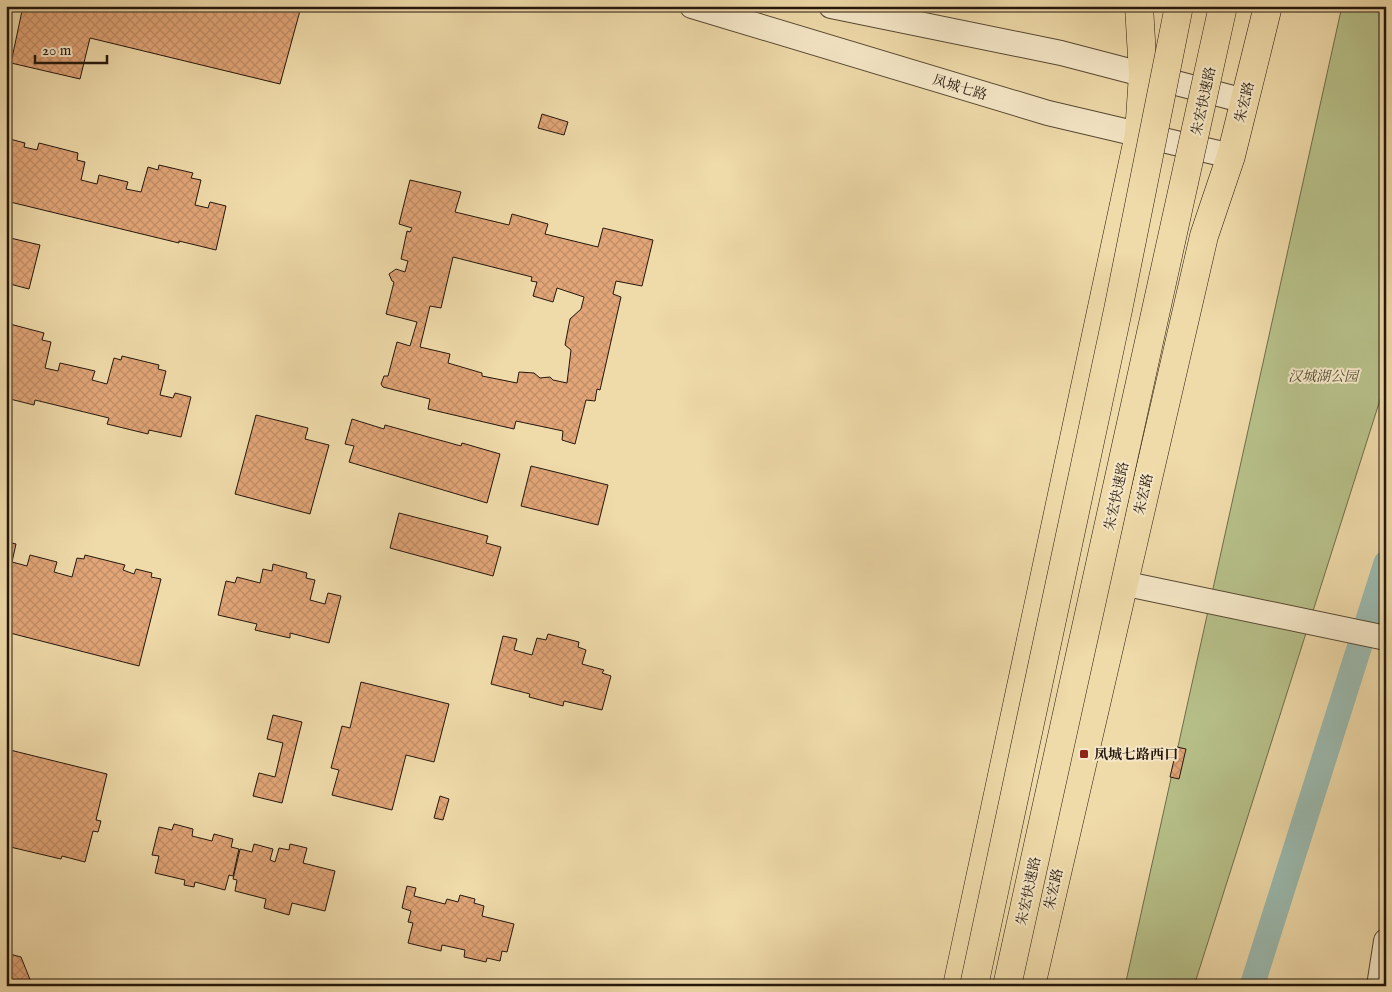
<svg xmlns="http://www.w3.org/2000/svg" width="1392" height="992" font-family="'IM FELL English','Noto Serif SC',serif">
<defs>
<pattern id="building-cross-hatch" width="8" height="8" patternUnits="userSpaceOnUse" patternTransform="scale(1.25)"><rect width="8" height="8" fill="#e1a577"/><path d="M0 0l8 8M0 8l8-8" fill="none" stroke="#c18d66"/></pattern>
</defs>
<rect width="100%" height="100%" fill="#efdaa9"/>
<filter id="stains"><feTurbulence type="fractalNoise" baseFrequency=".004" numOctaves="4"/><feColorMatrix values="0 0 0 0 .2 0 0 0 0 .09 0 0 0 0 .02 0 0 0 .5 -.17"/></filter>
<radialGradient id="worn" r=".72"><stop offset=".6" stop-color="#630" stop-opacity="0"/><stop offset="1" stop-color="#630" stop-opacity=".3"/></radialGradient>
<path fill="#b7c089" stroke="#6e6c4a" d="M1342,6H1386V381L1194,986H1125Z"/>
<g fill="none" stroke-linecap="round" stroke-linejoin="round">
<path stroke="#9bbaaf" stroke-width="25" d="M1252,986L1386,563"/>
</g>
<path fill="url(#building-cross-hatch)" stroke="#24170c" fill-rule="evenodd" d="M23,6H297L301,7L280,84L90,38L80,79L11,63Z
M542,114L568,122L564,135L538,128Z
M6,138L25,143L24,147L37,150L39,143L78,153L77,160L85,162L81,180L97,184L99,175L128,182L126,189L141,192L148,167L158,170L159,165L193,173L191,178L201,180L195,205L208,208L210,202L226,206L216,250L179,241V243L6,201Z
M410,180L461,192L455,212L509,225L512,214L548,224L545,234L598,247L603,228L653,240L642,286L616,281L613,294L621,297L600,390L597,389L595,401L586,400L575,444L562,440L563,431L516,421L514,429L428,409L430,399L383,387L381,384L384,376H388L397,342L410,346L417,322L386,314L394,282L392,281L389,274L396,269L405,272L408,261L401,259L407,231L410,232L412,228L399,224ZM453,257L532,277L531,281L537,282L533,296L553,302L557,288L584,297L581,309L570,319L565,345L571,350L567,383L553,380L550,377L540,378L534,373L519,372L517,383L482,376V373L448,363L450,354L420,347L430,306L441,308Z
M6,237L40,245L29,289L6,283Z
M10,324L44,333L42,340L51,342L45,368L58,371L60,363L95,371L92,380L107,384L114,358L121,360L122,356L159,365L158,369L166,371L160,395L173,398L175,393L191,397L181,437L149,430L148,434L107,424L109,418L35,400L34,405L6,398V330L9,331Z
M256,415L308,428L305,439L329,445L310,514L235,494Z
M352,419L384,429L385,425L461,446L462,443L500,454L487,503L349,462L354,446L345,444Z
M531,466L608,485L598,525L521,506Z
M399,513L488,536L486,543L501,547L493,576L390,548Z
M6,537L9,538L8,542L16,544L12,562L27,566L30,555L57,562L54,572L72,577L77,558L84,559L85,555L125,565L123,570L134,574L136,569L152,573L151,577L161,579L139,666L6,632Z
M273,564L307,573L306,578L315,580L310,600L325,604L328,593L341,596L329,643L290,633V638L255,630L257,624L218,615L226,581L235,583L237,577L260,583L263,569L272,571Z
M548,634L579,642L578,647L586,650L582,664L604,670L602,673L611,676L602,710L564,701L563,706L529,697L530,694L491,684L503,636L517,639L514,650L532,655L537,638L546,640Z
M361,682L449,704L434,762L406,755L392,810L332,795L339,770L331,768L342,726L350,728Z
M273,715L302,722L282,803L253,796L259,773L275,777L283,743L267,739Z
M1177,747L1186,749L1179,779L1170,777Z
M6,749L107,774L96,820L101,821L98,832L93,831L85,862L62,856L61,859L6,846Z
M440,796L449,799L443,820L434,818Z
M174,824L193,829L192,836L212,841L214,834L233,839L231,847L239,849L233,876L229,875L225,890L195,882L194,887L184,885L185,880L155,873L159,856L152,855L159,827L172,830Z
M254,844L273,849L270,860L275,862L279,848L289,850L290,844L307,848L303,863L335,871L325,911L292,903L289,915L264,908L266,899L235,891L237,880L233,879L240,849L252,852Z
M407,886L416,888L414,896L445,904L447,899L458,902L460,895L475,899L474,903L484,906L482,916L514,924L507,952L502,951L500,961L487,958L486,962L464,957L465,950L442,945L441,951L408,943L413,923L408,922L411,911L402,908Z
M6,953L21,957L31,982L30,986H6Z"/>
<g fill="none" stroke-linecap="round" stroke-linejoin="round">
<defs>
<path id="minor" d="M692,6L1048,113L1231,156
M831,6L1061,53L1245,101
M1122,583L1386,638
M1379,986L1386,941"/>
<path id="major" d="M957,986L1139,134L1143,74L1139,6
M1031,986L1204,236L1231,156L1268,6"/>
</defs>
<use href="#minor" stroke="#574833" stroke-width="26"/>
<use href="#major" stroke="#24170c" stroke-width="29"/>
<use href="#minor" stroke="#f5e7c7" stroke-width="24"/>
<use href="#major" stroke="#efdaa9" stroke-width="28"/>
<defs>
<path id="highway-bridge" d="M974,986L1118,310L1179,6
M1007,986L1223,6"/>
</defs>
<use href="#highway-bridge" stroke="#24170c" stroke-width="29" stroke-linecap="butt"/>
<use href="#highway-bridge" stroke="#efdaa9" stroke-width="28"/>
</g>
<rect fill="#8f2418" stroke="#f5e7c7" stroke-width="2" x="1079" y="749" width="10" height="10" rx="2.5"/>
<g text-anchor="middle" stroke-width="4" stroke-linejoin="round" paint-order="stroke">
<g font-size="14" fill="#24170c" stroke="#f5e7c7">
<text transform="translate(960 87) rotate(17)" y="5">凤城七路</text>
<text transform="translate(1203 101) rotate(-78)" y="5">朱宏快速路</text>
<text transform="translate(1244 102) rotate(-76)" y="5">朱宏路</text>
<text transform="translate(1143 494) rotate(-77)" y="5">朱宏路</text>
<text transform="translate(1116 496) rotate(-78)" y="5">朱宏快速路</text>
<text transform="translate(1053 889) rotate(-77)" y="5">朱宏路</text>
<text transform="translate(1028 891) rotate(-78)" y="5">朱宏快速路</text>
</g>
<g font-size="14" font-style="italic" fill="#504a32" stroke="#f5e7c7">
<text x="1323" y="381">汉城湖公园</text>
</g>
<g font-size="14" font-weight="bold" fill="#24170c" stroke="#f5e7c7" text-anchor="start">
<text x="1094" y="759">凤城七路西口</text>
</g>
</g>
<rect width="1392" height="992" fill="none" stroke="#efdaa9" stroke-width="25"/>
<rect x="8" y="8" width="1377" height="977" fill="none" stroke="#24170c" stroke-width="2.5"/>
<rect x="12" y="12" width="1367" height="967" fill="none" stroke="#24170c"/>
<path d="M35 55v8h72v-8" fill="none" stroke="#24170c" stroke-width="2.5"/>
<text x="42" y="55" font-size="15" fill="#24170c" stroke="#f5e7c7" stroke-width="4" paint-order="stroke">20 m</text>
<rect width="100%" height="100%" filter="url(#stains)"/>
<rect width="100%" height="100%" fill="url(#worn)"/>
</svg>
